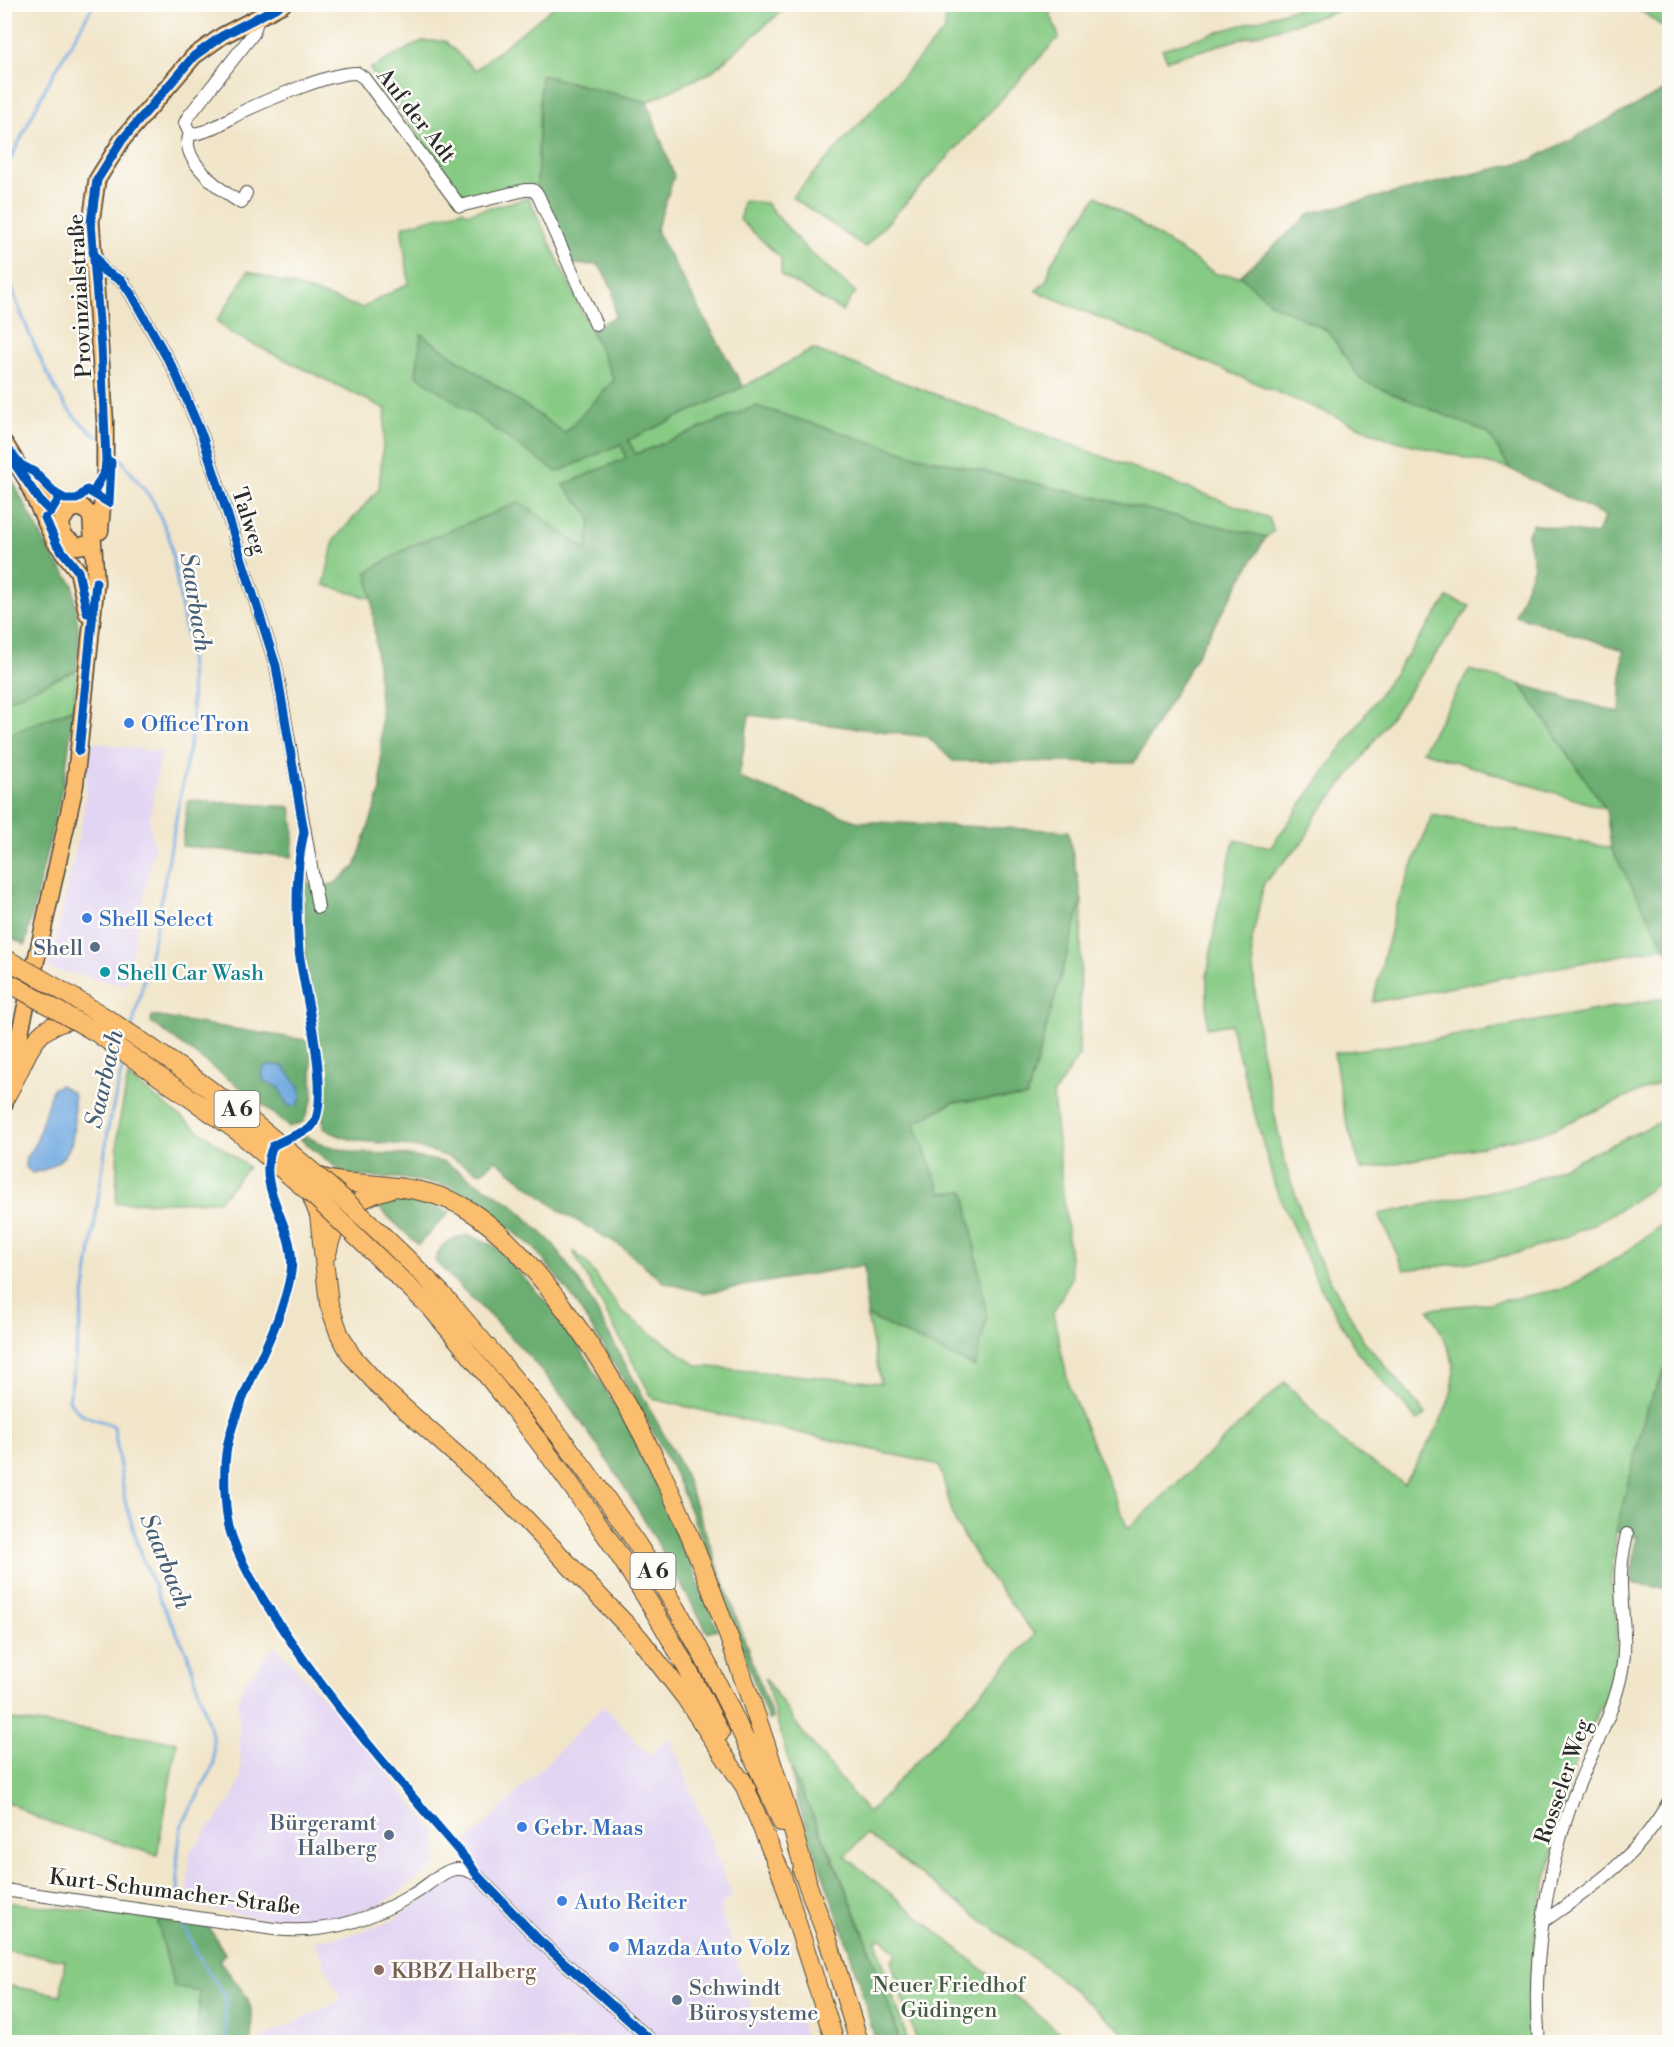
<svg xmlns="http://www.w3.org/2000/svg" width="1674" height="2047" font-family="'Libre Bodoni',serif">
<rect width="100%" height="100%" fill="#fdfcf7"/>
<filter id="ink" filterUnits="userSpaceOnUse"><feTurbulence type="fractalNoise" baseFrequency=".0167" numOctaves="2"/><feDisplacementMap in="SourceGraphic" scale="12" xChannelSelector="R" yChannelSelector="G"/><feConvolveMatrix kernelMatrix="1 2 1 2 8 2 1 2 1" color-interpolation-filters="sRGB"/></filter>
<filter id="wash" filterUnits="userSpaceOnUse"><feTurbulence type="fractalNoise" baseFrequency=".008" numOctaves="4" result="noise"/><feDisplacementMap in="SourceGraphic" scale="24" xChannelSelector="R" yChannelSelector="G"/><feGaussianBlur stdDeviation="1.35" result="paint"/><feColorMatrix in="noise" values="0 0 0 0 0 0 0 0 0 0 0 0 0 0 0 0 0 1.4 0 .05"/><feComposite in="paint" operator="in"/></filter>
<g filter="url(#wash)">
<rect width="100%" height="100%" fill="#f1e5c9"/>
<path fill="#e2d4f3" d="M90,742L161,752L149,823L154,848L125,985L49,969L84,812Z
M275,1646L354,1731L437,1834L438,1864L382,1904L341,1918L283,1922L186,1905L190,1852L233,1798L241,1778L238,1705L240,1693L245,1682Z
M604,1706L649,1755L670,1737L732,1895L720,1908L757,2022L797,2009L806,2042H254L341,2000L314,1941L355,1934L391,1921L446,1883L468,1874L461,1848Z"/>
<path fill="#86ca84" stroke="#587a58" stroke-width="1.5" d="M1363,4L1167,60L1162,49L1307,5Z
M556,5H789L711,72L647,102L541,75L537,185L465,201L370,69L422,41H445L475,70Z
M946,5H1047L1059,37L865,247L792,197L945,30Z
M1634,5H1669V32Z
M1097,196L1216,274L1240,276L1272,303L1328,331L1361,380L1488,433L1510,469L1389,439L1036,291L1047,280L1051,263Z
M529,198L614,380L565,433L421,334L557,472L621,444L626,458L591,517L587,551L367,572L372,599L324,585L334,540L379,489L386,409L232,334L217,321L248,271L362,308L409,283L402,232L404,226L462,210L468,213Z
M743,201L766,203L807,250L856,292L842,311L781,275V258L740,220Z
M813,349L1269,518L1274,531L1266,537L913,455L756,406L636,455L628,440L743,387Z
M5,527L53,680L77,670L74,708L49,718L5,913Z
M1448,598L1470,606L1354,769L1315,817L1305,839L1264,883L1251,944L1260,1046L1285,1164L1315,1252L1364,1341L1426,1414L1418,1421L1358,1353L1317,1281L1275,1187L1230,1024L1207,1028V977L1216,919L1234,840L1271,847Z
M1469,670L1520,684L1606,809L1422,751Z
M1432,815L1611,848L1666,947L1373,1002L1395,910Z
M1082,900L1079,1055L1053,1095L1072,1278L1053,1313L1069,1387L1128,1529L1285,1382L1341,1441L1404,1484C1423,1450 1463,1398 1452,1359C1447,1342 1436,1324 1429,1309L1489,1303L1567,1288L1622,1255L1669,1219V1361L1647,1407L1616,1532L1611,1581L1617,1626L1615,1666L1609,1694L1579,1745L1536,1925L1529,2009L1532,2042H1135L1058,1977L866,1834L845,1856L1071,2042H917L891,1961L897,1953L882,1938L876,1941L908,2042H900L868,1943L834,1859L791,1770L765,1678L800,1729L868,1813L1035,1635L982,1566L955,1522L939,1465L653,1399L573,1251L586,1262L623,1313L698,1366L881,1383L867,1316L975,1367L965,1192L941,1193L914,1123L953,1102L1027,1097Z
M1669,997V1079L1548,1131L1470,1149L1361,1170L1344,1113L1334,1053L1431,1040Z
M128,1077L248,1167L219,1201L116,1203L118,1128Z
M1669,1118V1175C1622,1212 1565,1243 1505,1256C1472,1263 1437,1266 1404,1270L1379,1214L1525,1184Z
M5,1719L177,1742L157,1855L42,1820L5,1800Z
M5,1902L157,1919L174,1987L201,1991L196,2042H5L4,1985L61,1995L65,1960L5,1950Z"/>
<path fill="#6cae72" stroke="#4c6c4e" stroke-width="1.5" d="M541,75L647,102L674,176L656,231L743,387L628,440L636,454L756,406L913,455L1266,537L1134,763L953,761L928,737L749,715L739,778L856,821L1068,831L1082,900L1027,1097L953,1102L914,1123L941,1193L965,1191L987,1317L975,1367L867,1316L864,1265L703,1293L664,1282L618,1244L561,1212L496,1160L480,1173C452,1157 433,1150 401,1145C373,1141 349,1144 324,1128L322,1115L324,1076L305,953L302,872L311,886L334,884L355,867L381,790V715L372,599L367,572L411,546L520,502L587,550L591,517L563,485L626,458L621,444L557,472L416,375L421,334L565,433L614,380L591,329L615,317L613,289L599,265L568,264L537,185Z
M1669,88V954L1611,848L1606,809L1520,684L1620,713L1623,650L1515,615L1534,566L1527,535L1533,524L1596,535L1605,516L1510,469L1488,433L1361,380L1328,331L1271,303L1240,276L1311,213L1531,160Z
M4,464L51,555L73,584L79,635L77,670L5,701Z
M74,708L65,775L25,945L5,934V736Z
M188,800L291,807L294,830L292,857L182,846Z
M152,1016L311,1041L313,1098L303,1122L289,1127L257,1100L151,1022Z
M306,1136L321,1144L355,1153L399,1154L444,1162L512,1204L554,1245L586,1292L683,1470L773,1719L768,1720L705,1547L675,1474L639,1405L574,1299L535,1249L496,1217L451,1186L398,1178L347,1176L299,1138Z
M407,1198L450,1212L418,1245L374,1203L388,1199Z
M469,1235L493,1245L562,1319L628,1426L678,1531L717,1629L708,1633C658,1542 607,1449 540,1369C508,1331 469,1297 435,1261C440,1242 451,1238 469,1235Z
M1669,1361V1589L1630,1583L1637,1537L1616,1532L1647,1407Z
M791,1770C834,1859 873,1948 900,2042H876L849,1949L795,1794Z
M157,1919L209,1927L225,1954L219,1960L247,1997L252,2012L251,2042H196L200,1992L174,1987Z"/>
<path fill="#72aae1" stroke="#4e6a86" stroke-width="1.5" d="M272,1065L283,1066L300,1087L301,1099L296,1107L287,1105L279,1087L264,1081L262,1074L264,1067Z
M60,1085L72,1092L74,1096C73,1125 80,1151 50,1167C44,1170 39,1172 32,1173L25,1166L26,1157L35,1146L52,1089Z"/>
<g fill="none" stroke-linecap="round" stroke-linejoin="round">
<path stroke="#72aae1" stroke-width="3" d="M4,173L46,87L94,4
M4,265C15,301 46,379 68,409C77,420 87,429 98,437
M111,446L153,501L169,536L189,650L193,726L155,934L132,1028
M124,1061L109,1124L69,1400C78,1418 96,1418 114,1426L125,1501L141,1555L161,1602L188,1655L213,1739L214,1765L181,1827L177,1861L179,1903
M182,1922L200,1960L225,1996L226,2042"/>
</g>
</g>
<g filter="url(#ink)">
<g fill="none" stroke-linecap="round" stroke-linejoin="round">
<defs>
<path id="minor" d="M259,16L253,34L188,117L185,123L190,134C209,134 229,118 246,110C270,99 332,72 357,73L364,78L460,206L525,190H533L538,195L596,325
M190,134C178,159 223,192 241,203L246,193
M95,256L104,271L122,281L131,294L175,372L203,438L276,666L318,907
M4,1890L274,1929C323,1935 370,1920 412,1895C425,1888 437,1875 451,1870C461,1867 469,1870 477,1875L538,1939L653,2042
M1544,1921C1594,1887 1641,1854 1670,1799
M1539,2042C1531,1965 1546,1875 1572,1801C1588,1758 1614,1715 1622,1670C1628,1638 1620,1607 1621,1575C1621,1561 1624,1548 1627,1534"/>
<path id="major" d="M5,444L34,492
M31,478L47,496L69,510
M28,484L54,540L78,571L87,613
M100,531L105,471V420L91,222L97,180L122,140L194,56L222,36L283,4
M4,1105L75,785L96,582L91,516L82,507L69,510L61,522L63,536L77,546L92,544"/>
<path id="highway" d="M7,1094C31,1054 28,1025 81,1018
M313,1174C329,1182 350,1183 367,1184C401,1187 432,1190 462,1206C504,1230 537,1272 566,1311C646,1420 696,1541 740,1669C765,1740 788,1808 807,1881
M309,1190L319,1215L329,1304L339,1333L351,1355L379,1386L506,1499L639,1638L685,1697L747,1790
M327,1254C333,1218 355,1197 390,1189
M443,1295C506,1368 568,1442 623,1523C687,1617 738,1718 782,1823
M430,1307C542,1438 645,1576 720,1733
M742,1780L782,1876L835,2042
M802,1870L827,1937L859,2042"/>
</defs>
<use href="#minor" stroke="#494743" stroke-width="14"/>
<use href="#major" stroke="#494743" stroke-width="19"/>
<use href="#highway" stroke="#494743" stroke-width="20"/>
<use href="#minor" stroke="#fff" stroke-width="12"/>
<use href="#major" stroke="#fbbe6e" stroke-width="16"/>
<use href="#highway" stroke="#fbbe6e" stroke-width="18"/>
<defs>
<path id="highway-bridge" d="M4,958C167,1046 314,1162 443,1295
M4,980L97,1033L236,1130L316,1198L430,1307"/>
</defs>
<use href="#highway-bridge" stroke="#494743" stroke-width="20" stroke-linecap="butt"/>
<use href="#highway-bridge" stroke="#fbbe6e" stroke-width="18"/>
<defs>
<path id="cycleway" d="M93,252L104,271L122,281L131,294L175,372L203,438L276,666L304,832C295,870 296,912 299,951C302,983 335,1107 310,1128C306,1131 280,1141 273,1146C253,1190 298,1227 291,1272C281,1333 240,1386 227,1447C223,1469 224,1515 232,1537C245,1573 268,1608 290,1640C343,1719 407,1790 469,1863L477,1875L538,1939L653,2042
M4,444L21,465L34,472L56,494L65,499H77L87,490L109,503L111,462
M14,463L40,501L51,512L60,497
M93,493L105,471L106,460L101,347L91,222L97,180L122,140L194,56L222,36L283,4
M45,518L57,545L78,571L87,613
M79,751L96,582"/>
</defs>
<use href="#cycleway" stroke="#fdfcf7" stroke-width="13"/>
<use href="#cycleway" stroke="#0057b8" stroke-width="9"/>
</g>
</g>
<g fill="#3f7fe0" stroke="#fdfcf7" stroke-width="2">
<circle cx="129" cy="723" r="6"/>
<circle cx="87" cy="918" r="6"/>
<circle cx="522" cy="1827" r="6"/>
<circle cx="562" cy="1901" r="6"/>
<circle cx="614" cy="1947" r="6"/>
</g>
<g fill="#5c6f8a" stroke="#fdfcf7" stroke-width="2">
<circle cx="95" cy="947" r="6"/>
<circle cx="389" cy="1835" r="6"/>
<circle cx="677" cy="2000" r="6"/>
</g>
<circle fill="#0f9aa8" stroke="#fdfcf7" stroke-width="2" cx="105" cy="972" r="6"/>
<circle fill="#8d6e63" stroke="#fdfcf7" stroke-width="2" cx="379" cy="1970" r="6"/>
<g text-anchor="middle" stroke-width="5" stroke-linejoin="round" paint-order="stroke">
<g fill="#fdfcf7" stroke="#6a6a68" stroke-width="1.5">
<rect x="214.5" y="1091" width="45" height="36" rx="4.5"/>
<rect x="630.5" y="1553" width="45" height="36" rx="4.5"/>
</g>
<g font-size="21" font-weight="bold" fill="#2b2b2b">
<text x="237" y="1116">A 6</text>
<text x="653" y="1578">A 6</text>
</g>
<g font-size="22" fill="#2b2b2b" stroke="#fdfcf7">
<text transform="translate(417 115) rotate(52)" y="8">Auf der Adt</text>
<text transform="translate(79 296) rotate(-93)" y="8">Provinzialstraße</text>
<text transform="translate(250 521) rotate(72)" y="8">Talweg</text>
<text transform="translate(1562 1781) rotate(-71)" y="8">Rosseler Weg</text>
<text transform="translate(175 1891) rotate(7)" y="8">Kurt-Schumacher-Straße</text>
</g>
<g font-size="22" fill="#366cbe" stroke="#fdfcf7" text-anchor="start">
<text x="141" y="731">OfficeTron</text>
<text x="99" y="926">Shell Select</text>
<text x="534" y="1835">Gebr. Maas</text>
<text x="574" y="1909">Auto Reiter</text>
<text x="626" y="1955">Mazda Auto Volz</text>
</g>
<g font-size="22" fill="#4e5e75" stroke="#fdfcf7" text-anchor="end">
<text x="83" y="955">Shell</text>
<text x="377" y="1830">Bürgeramt<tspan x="377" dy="25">Halberg</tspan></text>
<text x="689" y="1995" text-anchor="start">Schwindt<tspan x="689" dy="25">Bürosysteme</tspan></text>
</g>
<g font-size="22" fill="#0d838f" stroke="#fdfcf7" text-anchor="start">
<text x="117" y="980">Shell Car Wash</text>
</g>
<g font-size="22" fill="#785e54" stroke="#fdfcf7" text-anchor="start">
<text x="391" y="1978">KBBZ Halberg</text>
</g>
<g font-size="22" fill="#465b46" stroke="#fdfcf7">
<text x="949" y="1992">Neuer Friedhof<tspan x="949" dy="25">Güdingen</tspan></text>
</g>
<g font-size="24" font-style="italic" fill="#475e74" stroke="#fdfcf7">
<text transform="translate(196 602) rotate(81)" y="8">Saarbach</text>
<text transform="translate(104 1079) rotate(-77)" y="8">Saarbach</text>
<text transform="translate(166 1561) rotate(68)" y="8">Saarbach</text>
</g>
</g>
<rect width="1674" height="2047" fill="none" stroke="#fdfcf7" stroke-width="24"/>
</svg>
